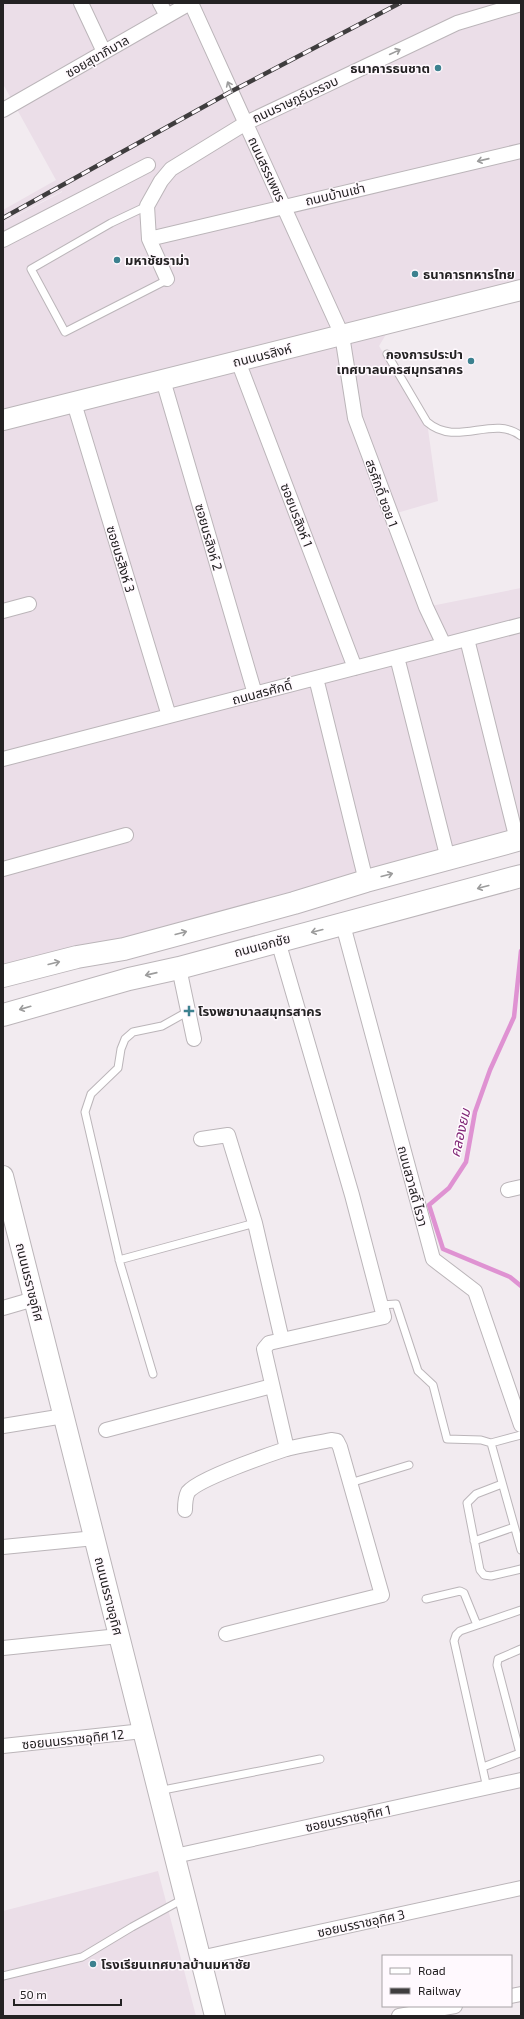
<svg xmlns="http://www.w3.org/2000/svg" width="524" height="2019" font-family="'Exo 2','Noto Sans Thai',sans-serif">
<rect width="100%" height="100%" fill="#f2ebf0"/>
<path fill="#ebdee8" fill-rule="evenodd" d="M3,3H521V290L394,321L379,346L427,422L438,501L390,515L426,607L521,588V839L3,976V210L56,180L3,84ZM62,191V192L3,223L4,222Z
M158,1871L196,2016H3V1911Z"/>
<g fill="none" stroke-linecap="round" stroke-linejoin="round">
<path stroke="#df92d2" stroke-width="4.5" d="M521,951L514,1017L490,1070L475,1112L466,1162L449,1188L429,1205L443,1249L510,1277L521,1286"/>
<defs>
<path id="lane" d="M147,206L111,223L31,269L65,332L165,281L167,279
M387,354L427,422C457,448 493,414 521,436
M119,1260L255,1223
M381,1305L396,1304L418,1371L433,1385L447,1439L481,1440L491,1443
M153,1374L120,1263L85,1112L91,1094L118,1068L121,1049L125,1039L133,1032L162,1026L187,1012
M521,1435L491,1443L521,1550
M350,1483L409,1465
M502,1484L476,1494L467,1503L480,1570L484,1575L491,1576L521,1569
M474,1541L514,1527
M426,1599L460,1591L464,1593L477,1625
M483,1767L520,1753L497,1665L498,1659L521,1649
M487,1788L454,1641L456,1635L460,1631L521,1610
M158,1791L320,1759
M3,1976L82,1957L132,1927L185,1898"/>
<path id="street" d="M81,3L104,52
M160,3L167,16
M191,3L342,335L355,418L426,607L444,645
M3,110L190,3
M149,239L521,151
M3,240L148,165
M167,279L149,239L147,206L161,181L171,169L246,123L415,43L457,23L521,4
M238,361L355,668
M163,380L255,694
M74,403L169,716
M3,611L29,604
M467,639L517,840
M397,657L448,859
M316,678L366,881
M3,759L521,625
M3,869L126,835
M343,925L433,1259L475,1291L521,1425
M278,941L352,1195L384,1317L269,1343L264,1349L287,1449
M179,968L194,1039
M201,1139L228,1135L255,1223L282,1340
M508,1190L521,1187
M3,1308L34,1299
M3,1426L64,1416
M106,1430L272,1386
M185,1510C185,1504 185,1498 188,1492C198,1479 268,1455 286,1449C301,1445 316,1443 331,1440L337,1441L340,1447L382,1595L226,1634
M3,1547L95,1538
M3,1648L119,1636
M3,1746L143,1731
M175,1856L521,1780
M200,1958L521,1888
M511,1996L521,1994
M399,2016L455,2006"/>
<path id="secondary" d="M3,420L521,290
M3,1176L215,2016"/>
<path id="primary" d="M3,976L77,957L124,949L294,903L366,881L521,839
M3,1015L129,979L179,968L521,876"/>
</defs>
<use href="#lane" stroke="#bbb5b9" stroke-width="9"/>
<use href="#street" stroke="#bbb5b9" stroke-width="16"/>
<use href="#secondary" stroke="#bbb5b9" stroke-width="22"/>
<use href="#primary" stroke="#bbb5b9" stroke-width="24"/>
<use href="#lane" stroke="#fff" stroke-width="7"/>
<use href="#street" stroke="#fff" stroke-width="14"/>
<use href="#secondary" stroke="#fff" stroke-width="20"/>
<use href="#primary" stroke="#fff" stroke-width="22"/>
<defs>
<path id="rail" d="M3,218L232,91L400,3"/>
</defs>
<use href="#rail" stroke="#3f3d3e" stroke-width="4.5"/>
<use href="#rail" stroke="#fff9fe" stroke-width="3" stroke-dasharray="9" stroke-linecap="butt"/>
</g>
<defs><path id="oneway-shaft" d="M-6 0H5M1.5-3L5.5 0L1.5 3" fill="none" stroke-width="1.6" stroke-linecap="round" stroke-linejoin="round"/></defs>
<g stroke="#9c9c9c">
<use href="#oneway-shaft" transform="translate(395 52) rotate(-25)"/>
<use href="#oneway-shaft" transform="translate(230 87) rotate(-115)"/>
<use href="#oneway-shaft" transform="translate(483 160) rotate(167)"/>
<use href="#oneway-shaft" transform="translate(387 875) rotate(-15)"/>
<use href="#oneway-shaft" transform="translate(483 887) rotate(165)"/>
<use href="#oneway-shaft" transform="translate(317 931) rotate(166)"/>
<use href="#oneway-shaft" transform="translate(181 933) rotate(-15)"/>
<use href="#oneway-shaft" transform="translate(54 963) rotate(-14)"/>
<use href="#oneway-shaft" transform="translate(151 974) rotate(167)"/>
<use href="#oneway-shaft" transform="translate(25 1008) rotate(164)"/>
</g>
<g fill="#3c818f" stroke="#fff9fe" stroke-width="1.5">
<circle cx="438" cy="68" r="4"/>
<circle cx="117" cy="260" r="4"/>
<circle cx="415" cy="274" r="4"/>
<circle cx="471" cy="361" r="4"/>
<path d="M187 1005h4v4h4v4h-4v4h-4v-4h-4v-4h4z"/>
<circle cx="93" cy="1964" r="4"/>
</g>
<g text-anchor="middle" stroke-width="3" stroke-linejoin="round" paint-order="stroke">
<g font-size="13" fill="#242223" stroke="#fff9fe">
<text transform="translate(97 56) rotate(-30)" y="5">ซอยสุขาภิบาล</text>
<text transform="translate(295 99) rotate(-25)" y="5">ถนนราษฎร์บรรจบ</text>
<text transform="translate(267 169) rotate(65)" y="5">ถนนสรรเพชร</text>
<text transform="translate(335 194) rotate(-13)" y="5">ถนนบ้านเช่า</text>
<text transform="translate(262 355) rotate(-14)" y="5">ถนนนรสิงห์</text>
<text transform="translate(382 493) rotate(70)" y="5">สรศักดิ์ ซอย 1</text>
<text transform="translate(297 515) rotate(69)" y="5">ซอยนรสิงห์ 1</text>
<text transform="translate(209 537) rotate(74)" y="5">ซอยนรสิงห์ 2</text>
<text transform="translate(121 559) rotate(73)" y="5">ซอยนรสิงห์ 3</text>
<text transform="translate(262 692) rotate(-15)" y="5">ถนนสรศักดิ์</text>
<text transform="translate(262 945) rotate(-15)" y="5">ถนนเอกชัย</text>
<text transform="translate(413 1186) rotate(75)" y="5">ถนนสวาสดิ์ ไรวา</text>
<text transform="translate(30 1282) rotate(76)" y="5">ถนนนรราชอุทิศ</text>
<text transform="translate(109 1596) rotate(76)" y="5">ถนนนรราชอุทิศ</text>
<text transform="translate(73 1739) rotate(-6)" y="5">ซอยนนรราชอุทิศ 12</text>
<text transform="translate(348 1818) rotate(-12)" y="5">ซอยนรราชอุทิศ 1</text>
<text transform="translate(361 1923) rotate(-12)" y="5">ซอยนรราชอุทิศ 3</text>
</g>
<g font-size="13" font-weight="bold" fill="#242223" stroke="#fff9fe" text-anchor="start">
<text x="430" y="73" text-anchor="end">ธนาคารธนชาต</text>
<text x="125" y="265">มหาชัยราม่า</text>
<text x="423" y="279">ธนาคารทหารไทย</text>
<text x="463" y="359" text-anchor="end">กองการประปา<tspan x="463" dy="15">เทศบาลนครสมุทรสาคร</tspan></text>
<text x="198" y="1016">โรงพยาบาลสมุทรสาคร</text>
<text x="101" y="1969">โรงเรียนเทศบาลบ้านมหาชัย</text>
</g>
<g font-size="14" font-style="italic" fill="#812877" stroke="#fff9fe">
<text transform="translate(460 1133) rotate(-77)" y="5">คลองยม</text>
</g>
</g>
<rect width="524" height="2019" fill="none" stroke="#242223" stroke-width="8"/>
<rect x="382" y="1955" width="130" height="52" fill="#fff9fe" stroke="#a7a3a6"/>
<rect x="390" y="1968" width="20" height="6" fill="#ffffff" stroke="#a7a3a6"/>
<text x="418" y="1975" font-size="12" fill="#242223">Road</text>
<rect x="390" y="1988" width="20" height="6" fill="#3f3d3e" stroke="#a7a3a6"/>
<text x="418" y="1995" font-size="12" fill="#242223">Railway</text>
<path d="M14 1999v6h107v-6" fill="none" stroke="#242223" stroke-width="2"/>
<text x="20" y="1999" font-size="12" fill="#242223" stroke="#fff9fe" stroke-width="3" paint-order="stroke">50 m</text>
</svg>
